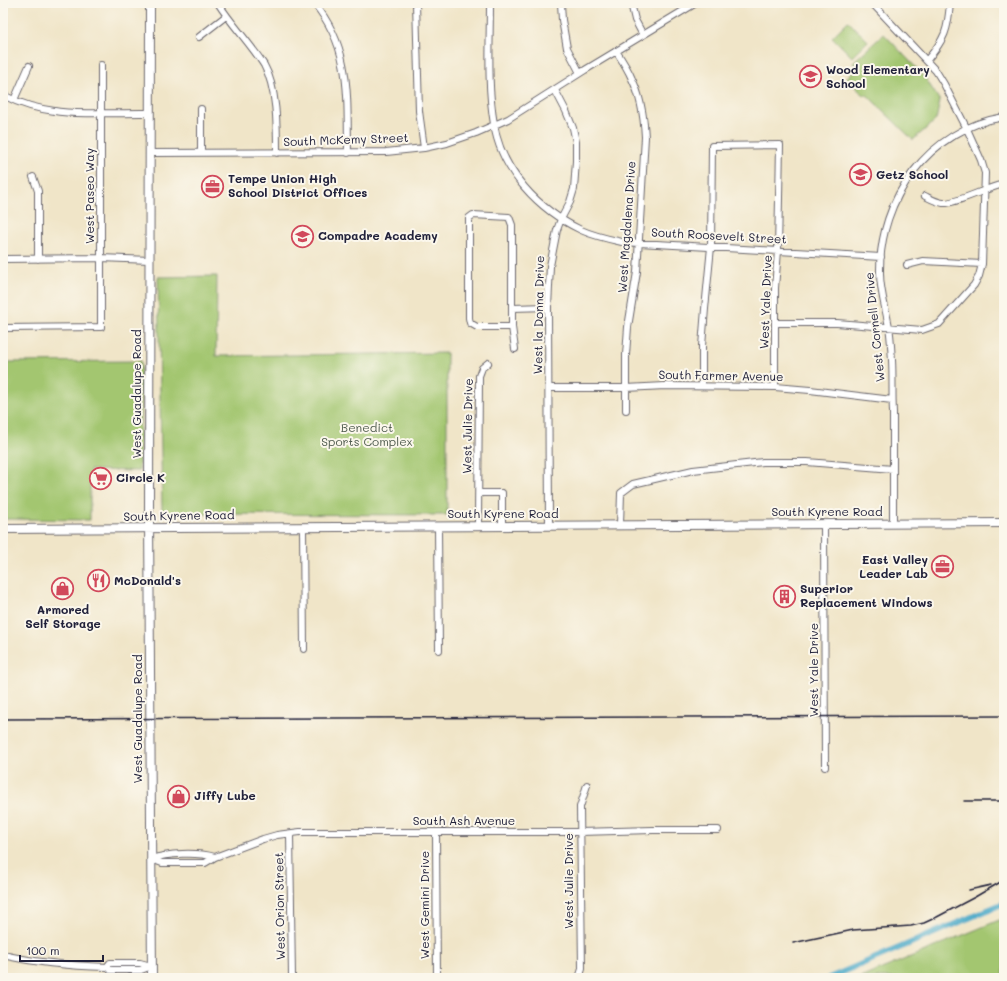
<svg xmlns="http://www.w3.org/2000/svg" width="1007" height="981" font-family="Mali,sans-serif">
<rect width="100%" height="100%" fill="#fbf7ec"/>
<filter id="ink" filterUnits="userSpaceOnUse"><feTurbulence type="fractalNoise" baseFrequency=".025" numOctaves="2"/><feDisplacementMap in="SourceGraphic" scale="8" xChannelSelector="R" yChannelSelector="G"/><feConvolveMatrix kernelMatrix="1 2 1 2 8 2 1 2 1" color-interpolation-filters="sRGB"/></filter>
<filter id="wash" filterUnits="userSpaceOnUse"><feTurbulence type="fractalNoise" baseFrequency=".012" numOctaves="4" result="noise"/><feDisplacementMap in="SourceGraphic" scale="16" xChannelSelector="R" yChannelSelector="G"/><feGaussianBlur stdDeviation="0.9" result="paint"/><feColorMatrix in="noise" values="0 0 0 0 0 0 0 0 0 0 0 0 0 0 0 0 0 1.4 0 .05"/><feComposite in="paint" operator="in"/></filter>
<g filter="url(#wash)">
<rect width="100%" height="100%" fill="#f0e5c8"/>
<path fill="#a3c670" stroke="#627456" d="M848,21L868,41L852,57L832,37Z
M884,34L924,76L940,101L936,120L913,140L867,95H864L846,79L856,68L853,62Z
M217,276L216,356L447,353V515L162,514L158,277Z
M141,361L139,471L90,470V520L3,519V362Z
M1004,918V978H860Z"/>
<g fill="none" stroke-linecap="round" stroke-linejoin="round">
<path stroke="#48a9c8" stroke-width="6" d="M829,978L1004,903"/>
</g>
</g>
<g filter="url(#ink)">
<g fill="none" stroke-linecap="round" stroke-linejoin="round">
<defs>
<path id="minor" d="M218,3C232,25 250,43 264,65C277,88 277,126 277,153
M314,3C352,49 347,97 348,153
M416,3L419,111L424,148
M490,3C490,43 487,84 494,124C501,171 539,210 581,230C594,236 608,239 622,242L881,257
M561,3L562,20L567,48L580,73
M631,3L635,20L643,35
M199,37L226,16
M616,51C622,60 628,69 632,79C641,97 644,118 645,137L637,272L628,327L626,355V410
M927,60C945,39 948,30 950,3
M3,95C50,120 99,112 150,113
M14,100L29,66
M150,153L386,152L424,148L447,143L476,133L508,119L585,70L696,3
M201,153V109
M33,177L38,191V259
M925,196C931,199 936,202 943,203C956,204 988,187 1004,184
M3,259L101,258L150,260
M907,265L923,261L982,264
M512,308L548,307
M775,323H837L922,330L939,324L974,285L979,276L982,264L985,173L981,160L967,129L944,84L936,71L872,3
M512,327H477L470,323L469,318V218L473,215L509,217L512,225V327L515,349
M3,328L101,327V65
M702,386V346L705,309L711,247L712,146L780,145L778,251L775,288V387
M549,388H626L665,386L775,387L810,390L892,400
M479,493H502V526
M824,524L825,767
M893,524C893,486 893,449 893,412C892,395 893,377 892,360C891,349 891,338 889,327C886,309 880,292 880,273C879,199 928,129 1004,117
M620,525L621,493L633,484L693,470L763,462H807L893,469
M438,526L439,650
M478,526L479,376L482,368L488,363
M549,526L548,307L550,266L557,230L561,219L570,202L574,189L576,161V142L573,128L566,111L555,90
M303,527L304,649
M436,833L437,978
M290,834L292,978
M151,859L162,863H205L215,857L263,839L277,835L300,832H580L653,830H718
M151,859C168,853 197,852 215,857
M3,955C37,963 72,966 107,967L110,970H141L152,966
M107,967L110,963H140L151,966
M579,978L582,969L580,807L587,785"/>
<path id="major" d="M150,3L149,516L152,978
M3,529L1004,523"/>
</defs>
<use href="#minor" stroke="#6a666c" stroke-width="8"/>
<use href="#major" stroke="#6a666c" stroke-width="10"/>
<use href="#minor" stroke="#fff" stroke-width="6"/>
<use href="#major" stroke="#fff" stroke-width="8"/>
<path stroke="#22223b" stroke-width="1.5" d="M3,719L1004,716
M964,801H1004
M969,890L991,885
M793,943L853,930L911,926L924,923L937,917L975,897L1004,880"/>
</g>
</g>
<defs>
<symbol id="school-ring" viewBox="-11 -11 22 22"><circle r="9.5" fill="#fbf7ec" stroke="#d1495b" stroke-width="1.5"/><path d="M0-5L7-2L0 1L-7-2ZM-4 1L0 2.5L4 1V4Q0 6-4 4Z" fill="#d1495b"/></symbol>
<symbol id="office-ring" viewBox="-11 -11 22 22"><circle r="9.5" fill="#fbf7ec" stroke="#d1495b" stroke-width="1.5"/><path d="M-6-3h4V-5.5h4V-3h4V5H-6ZM-1-4.5V-3h2v-1.5ZM-6 0V1H6V0Z" fill="#d1495b"/></symbol>
<symbol id="supermarket-ring" viewBox="-11 -11 22 22"><circle r="9.5" fill="#fbf7ec" stroke="#d1495b" stroke-width="1.5"/><path d="M-6-5.5h2.5l.6 2H6L4.5 2H-2.5L-4.4-4H-6ZM-1.5 3.2a1.3 1.3 0 1 0 .1 0ZM3 3.2a1.3 1.3 0 1 0 .1 0Z" fill="#d1495b"/></symbol>
<symbol id="restaurant-ring" viewBox="-11 -11 22 22"><circle r="9.5" fill="#fbf7ec" stroke="#d1495b" stroke-width="1.5"/><path d="M-5-6h1v4h1v-4h1v4h1v-4h1v5L-1.5 .5V6h-2V.5L-5-1ZM5-6V6H3V1.5H1.5Q1.5-4 5-6Z" fill="#d1495b"/></symbol>
<symbol id="shop-ring" viewBox="-11 -11 22 22"><circle r="9.5" fill="#fbf7ec" stroke="#d1495b" stroke-width="1.5"/><path d="M-5-2.5h2.3a2.7 3.5 0 0 1 5.4 0H5L5.5 6h-11ZM-1.5-2.5h3a1.5 2.3 0 0 0-3 0Z" fill="#d1495b"/></symbol>
<symbol id="building-ring" viewBox="-11 -11 22 22"><circle r="9.5" fill="#fbf7ec" stroke="#d1495b" stroke-width="1.5"/><path d="M-4-6H4V6H1V3H-1V6H-4ZM-2.5-4.3h1.7v1.8h-1.7ZM.8-4.3h1.7v1.8H.8ZM-2.5-1h1.7V.8h-1.7ZM.8-1h1.7V.8H.8Z" fill="#d1495b"/></symbol>
</defs>
<g fill-rule="evenodd">
<use href="#school-ring" x="798" y="64" width="25" height="25"/>
<use href="#school-ring" x="848" y="162" width="25" height="25"/>
<use href="#office-ring" x="200" y="174" width="25" height="25"/>
<use href="#school-ring" x="290" y="224" width="25" height="25"/>
<use href="#supermarket-ring" x="88" y="466" width="25" height="25"/>
<use href="#office-ring" x="930" y="554" width="25" height="25"/>
<use href="#restaurant-ring" x="86" y="568" width="25" height="25"/>
<use href="#shop-ring" x="50" y="576" width="25" height="25"/>
<use href="#building-ring" x="772" y="584" width="25" height="25"/>
<use href="#shop-ring" x="166" y="784" width="25" height="25"/>
</g>
<g text-anchor="middle" stroke-width="4" stroke-linejoin="round" paint-order="stroke">
<g font-size="12" font-weight="bold" fill="#22223b" stroke="#fbf7ec" text-anchor="start">
<text x="826" y="74">Wood Elementary<tspan x="826" dy="14">School</tspan></text>
<text x="876" y="179">Getz School</text>
<text x="228" y="183">Tempe Union High<tspan x="228" dy="14">School District Offices</tspan></text>
<text x="318" y="240">Compadre Academy</text>
<text x="116" y="482">Circle K</text>
<text x="928" y="564" text-anchor="end">East Valley<tspan x="928" dy="14">Leader Lab</tspan></text>
<text x="114" y="585">McDonald's</text>
<text x="800" y="593">Superior<tspan x="800" dy="14">Replacement Windows</tspan></text>
<text x="63" y="614" text-anchor="middle">Armored<tspan x="63" dy="14">Self Storage</tspan></text>
<text x="194" y="800">Jiffy Lube</text>
</g>
<g font-size="12" fill="#22223b" stroke="#fbf7ec">
<text transform="translate(346 140) rotate(-2)" y="4">South McKemy Street</text>
<text transform="translate(90 196) rotate(-90)" y="4">West Paseo Way</text>
<text transform="translate(627 227) rotate(-86)" y="4">West Magdalena Drive</text>
<text transform="translate(719 236) rotate(3)" y="4">South Roosevelt Street</text>
<text transform="translate(766 302) rotate(-88)" y="4">West Yale Drive</text>
<text transform="translate(539 315) rotate(-89)" y="4">West la Donna Drive</text>
<text transform="translate(875 327) rotate(-96)" y="4">West Cornell Drive</text>
<text transform="translate(721 376) rotate(1)" y="4">South Farmer Avenue</text>
<text transform="translate(137 394) rotate(-90)" y="4">West Guadalupe Road</text>
<text transform="translate(468 426) rotate(-89)" y="4">West Julie Drive</text>
<text x="827" y="516">South Kyrene Road</text>
<text x="503" y="518">South Kyrene Road</text>
<text transform="translate(179 516) rotate(-1)" y="4">South Kyrene Road</text>
<text transform="translate(814 670) rotate(-90)" y="4">West Yale Drive</text>
<text transform="translate(138 719) rotate(-90)" y="4">West Guadalupe Road</text>
<text x="464" y="825">South Ash Avenue</text>
<text transform="translate(569 881) rotate(-90)" y="4">West Julie Drive</text>
<text transform="translate(425 905) rotate(-90)" y="4">West Gemini Drive</text>
<text transform="translate(280 906) rotate(-91)" y="4">West Orion Street</text>
</g>
<g font-size="12" fill="#4f5b4e" stroke="#fbf7ec">
<text x="367" y="432">Benedict<tspan x="367" dy="14">Sports Complex</tspan></text>
</g>
</g>
<rect width="1007" height="981" fill="none" stroke="#fbf7ec" stroke-width="16"/>
<path d="M20 955v6h83v-6" fill="none" stroke="#22223b" stroke-width="2"/>
<text x="26" y="955" font-size="12" fill="#22223b" stroke="#fbf7ec" stroke-width="3" paint-order="stroke">100 m</text>
</svg>
